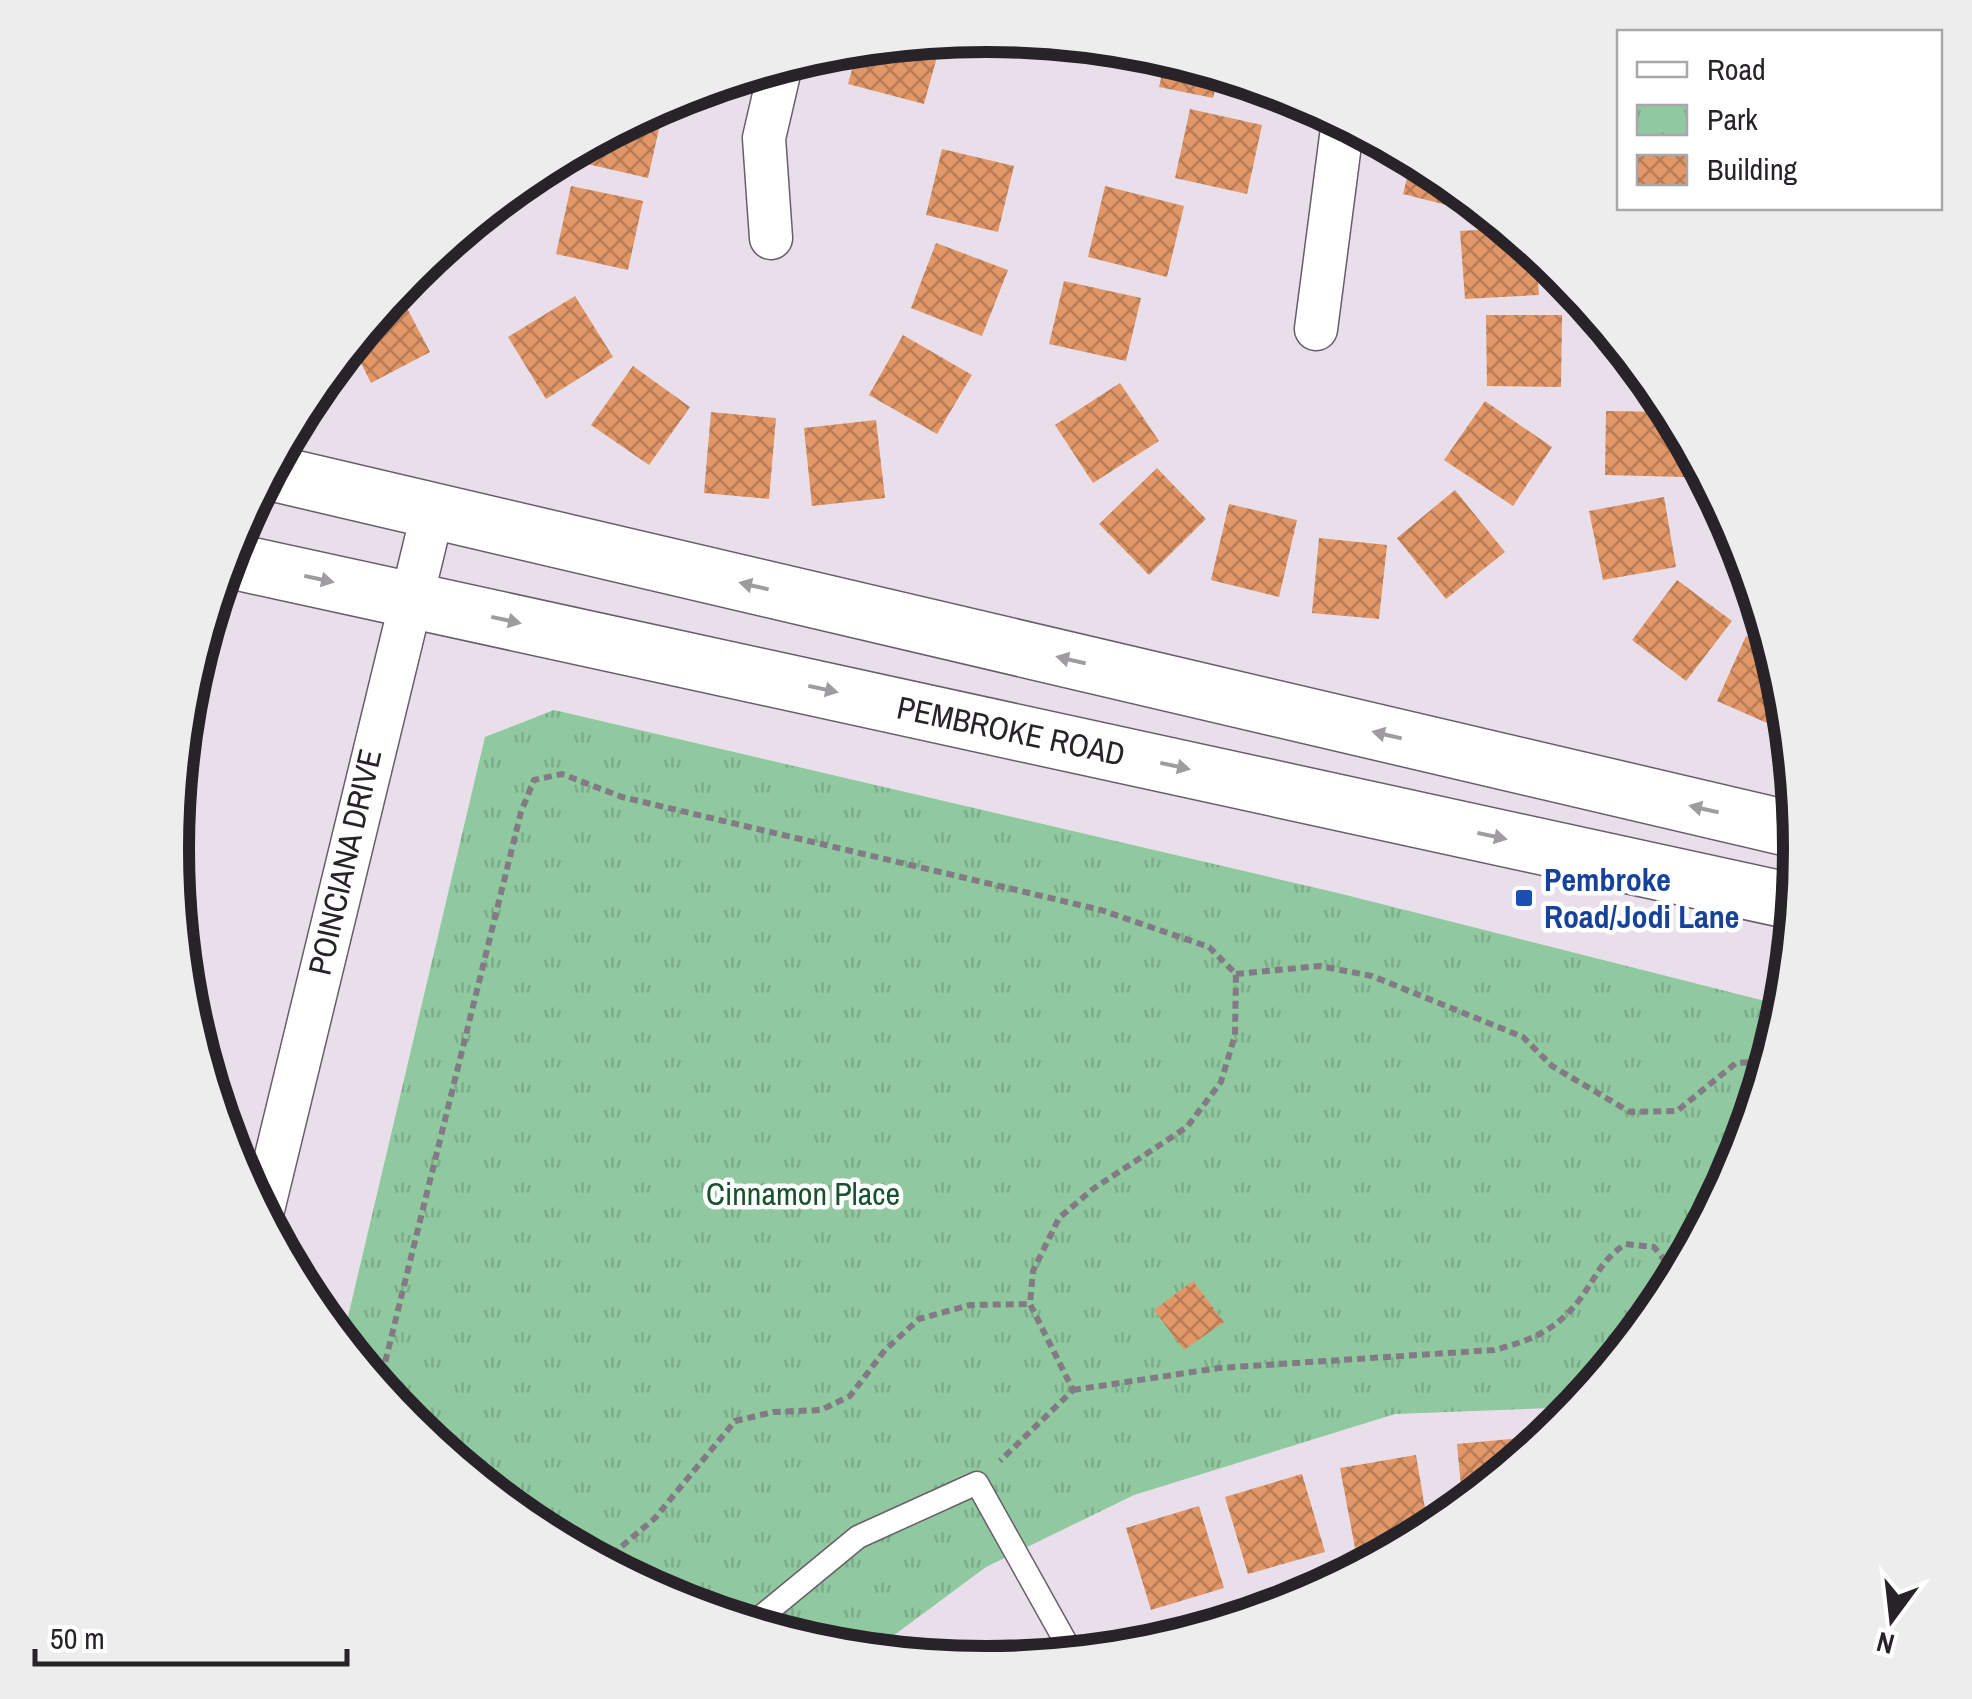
<svg xmlns="http://www.w3.org/2000/svg" width="1972" height="1699" font-family="'Archivo Narrow',sans-serif">
<defs>
<pattern id="park-tufts" width="24" height="20" patternUnits="userSpaceOnUse" patternTransform="scale(2.5)"><rect width="24" height="20" fill="#90c99f"/><path d="M3 7l-1-3M5 7V3M7 7l1-3M15 17l-1-3M17 17v-4M19 17l1-3" fill="none" stroke="#7cac89"/></pattern>
<pattern id="building-cross-hatch" width="8" height="8" patternUnits="userSpaceOnUse" patternTransform="scale(2.5)"><rect width="8" height="8" fill="#e29768"/><path d="M0 0l8 8M0 8l8-8" fill="none" stroke="#b77b56"/></pattern>
</defs>
<rect width="100%" height="100%" fill="#e8dfeb"/>
<path fill="url(#park-tufts)" d="M554,710L1338,893L1785,1006L1738,1162L1663,1302L1577,1407L1395,1414L1134,1495L986,1567L870,1653C705,1636 527,1541 410,1425C385,1401 364,1369 342,1342L485,737Z"/>
<path fill="url(#building-cross-hatch)" d="M934,40L941,42L924,104L848,84L858,48Z
M1166,57L1260,86L1259,93L1217,84L1213,98L1159,87Z
M1190,109L1262,125L1247,194L1175,178Z
M639,116L661,120L648,178L561,158Z
M942,149L1014,166L998,232L926,215Z
M1412,158L1439,173L1472,200L1470,211L1403,194Z
M571,186L643,201L628,270L556,254Z
M1105,186L1184,206L1167,277L1088,257Z
M1507,228L1536,252L1539,295L1465,299L1460,231Z
M451,240L445,259L433,255Z
M936,243L1008,270L982,336L911,308Z
M1064,281L1141,298L1126,361L1049,344Z
M397,289L430,352L371,383L352,345Z
M575,296L613,357L546,399L508,337Z
M1486,315H1562L1561,387L1487,386Z
M903,335L972,375L937,434L869,395Z
M633,366L690,407L649,465L591,425Z
M1120,383L1159,441L1093,483L1055,425Z
M1485,401L1552,447L1513,506L1444,460Z
M1606,411L1671,412L1686,439L1685,477L1605,475Z
M711,412L776,418L769,499L704,493Z
M876,420L885,498L812,506L804,428Z
M1157,468L1206,519L1149,575L1099,524Z
M1455,490L1505,552L1446,599L1397,538Z
M1664,497L1676,567L1603,580L1589,511Z
M1229,504L1297,520L1279,597L1211,580Z
M1319,538L1387,545L1379,619L1312,613Z
M1677,580L1732,621L1686,681L1632,640Z
M1746,636L1772,648L1786,704L1776,727L1717,701Z
M1193,1281L1224,1322L1184,1350L1154,1310Z
M1532,1437L1533,1449L1463,1507L1457,1444Z
M1416,1455L1429,1532L1355,1548L1340,1468Z
M1302,1474L1325,1552L1248,1574L1225,1497Z
M1199,1506L1224,1588L1151,1610L1126,1528Z
M912,1638L932,1659L895,1655Z"/>
<g fill="none" stroke-linecap="round" stroke-linejoin="round">
<defs>
<path id="lane" d="M751,1625L858,1537L977,1483L1073,1655"/>
<path id="street" d="M771,238L764,138L781,65
M1316,329L1343,121
M262,1214L433,511"/>
<path id="secondary" d="M268,472L1799,831
M227,560L1795,902"/>
</defs>
<use href="#lane" stroke="#675e69" stroke-width="25"/>
<use href="#street" stroke="#675e69" stroke-width="45"/>
<use href="#secondary" stroke="#675e69" stroke-width="58"/>
<path stroke="#827b84" stroke-width="6" stroke-dasharray="8 5" stroke-linecap="butt" d="M1236,974L1320,966L1372,976L1523,1037L1552,1066L1630,1112L1677,1111L1736,1063L1769,1061
M379,1387L521,812L534,780L562,774L622,797L1101,910L1209,947L1236,974L1235,1035L1221,1082L1187,1127L1093,1189L1059,1218L1033,1271L1030,1304L1073,1390L1000,1461
M1073,1390L1219,1368L1494,1350C1530,1341 1557,1330 1580,1299C1598,1275 1599,1263 1625,1244L1654,1247L1677,1276
M602,1563L655,1518L735,1421L773,1412L821,1410L850,1396L885,1350L919,1319L970,1305L1030,1304"/>
<use href="#lane" stroke="#fff" stroke-width="22"/>
<use href="#street" stroke="#fff" stroke-width="42"/>
<use href="#secondary" stroke="#fff" stroke-width="55"/>
</g>
<defs><path id="oneway-solid" d="M-6-.8H1V-3.2L6.5 0L1 3.2V.8H-6Z" transform="scale(2.5)"/></defs>
<g fill="#9e9c9e">
<use href="#oneway-solid" transform="translate(319 579) rotate(12)"/>
<use href="#oneway-solid" transform="translate(754 586) rotate(-167)"/>
<use href="#oneway-solid" transform="translate(506 620) rotate(12)"/>
<use href="#oneway-solid" transform="translate(1071 660) rotate(-167)"/>
<use href="#oneway-solid" transform="translate(823 689) rotate(12)"/>
<use href="#oneway-solid" transform="translate(1387 735) rotate(-167)"/>
<use href="#oneway-solid" transform="translate(1175 766) rotate(12)"/>
<use href="#oneway-solid" transform="translate(1704 809) rotate(-167)"/>
<use href="#oneway-solid" transform="translate(1492 836) rotate(12)"/>
</g>
<rect fill="#1a4fb4" stroke="#fff" stroke-width="4" x="1514" y="888" width="20" height="20" rx="5"/>
<g text-anchor="middle" stroke-width="9" stroke-linejoin="round" paint-order="stroke">
<g font-size="32" fill="#272328" stroke="#fff">
<text transform="translate(1011 731) rotate(12)" y="11">PEMBROKE ROAD</text>
<text transform="translate(345 862) rotate(-77)" y="11">POINCIANA DRIVE</text>
</g>
<g font-size="32" font-weight="bold" fill="#164399" stroke="#fff" text-anchor="start">
<text x="1544" y="891">Pembroke<tspan x="1544" dy="37">Road/Jodi Lane</tspan></text>
</g>
<g font-size="32" fill="#18512d" stroke="#fff">
<text x="803" y="1205">Cinnamon Place</text>
</g>
</g>
<path d="M0 0H1972V1699H0ZM189 849a797 797 0 1 1 1594 0a797 797 0 1 1-1594 0Z" fill="#eeedee" fill-rule="evenodd"/>
<path fill="none" stroke="#272328" stroke-width="12" d="M189 849a797 797 0 1 1 1594 0a797 797 0 1 1-1594 0Z"/>
<rect x="1617" y="30" width="325" height="180" fill="#ffffff" stroke="#a9a7a9" stroke-width="2.5"/>
<rect x="1637" y="62" width="50" height="15" fill="#ffffff" stroke="#a9a7a9" stroke-width="2.5"/>
<text x="1707" y="80" font-size="30" fill="#272328">Road</text>
<rect x="1637" y="105" width="50" height="30" fill="url(#park-tufts)" stroke="#a9a7a9" stroke-width="2.5"/>
<text x="1707" y="130" font-size="30" fill="#272328">Park</text>
<rect x="1637" y="155" width="50" height="30" fill="url(#building-cross-hatch)" stroke="#a9a7a9" stroke-width="2.5"/>
<text x="1707" y="180" font-size="30" fill="#272328">Building</text>
<g transform="translate(1892 1619) rotate(195)" stroke="#ffffff" stroke-width="8" paint-order="stroke">
<path d="M0-8L18 38L0 25L-18 38Z" fill="#272328"/>
<text y="-15" font-size="28" font-weight="bold" text-anchor="middle" fill="#272328">N</text>
</g>
<path d="M35 1649v15h312v-15" fill="none" stroke="#272328" stroke-width="5"/>
<text x="50" y="1649" font-size="30" fill="#272328" stroke="#ffffff" stroke-width="8" paint-order="stroke">50 m</text>
</svg>
